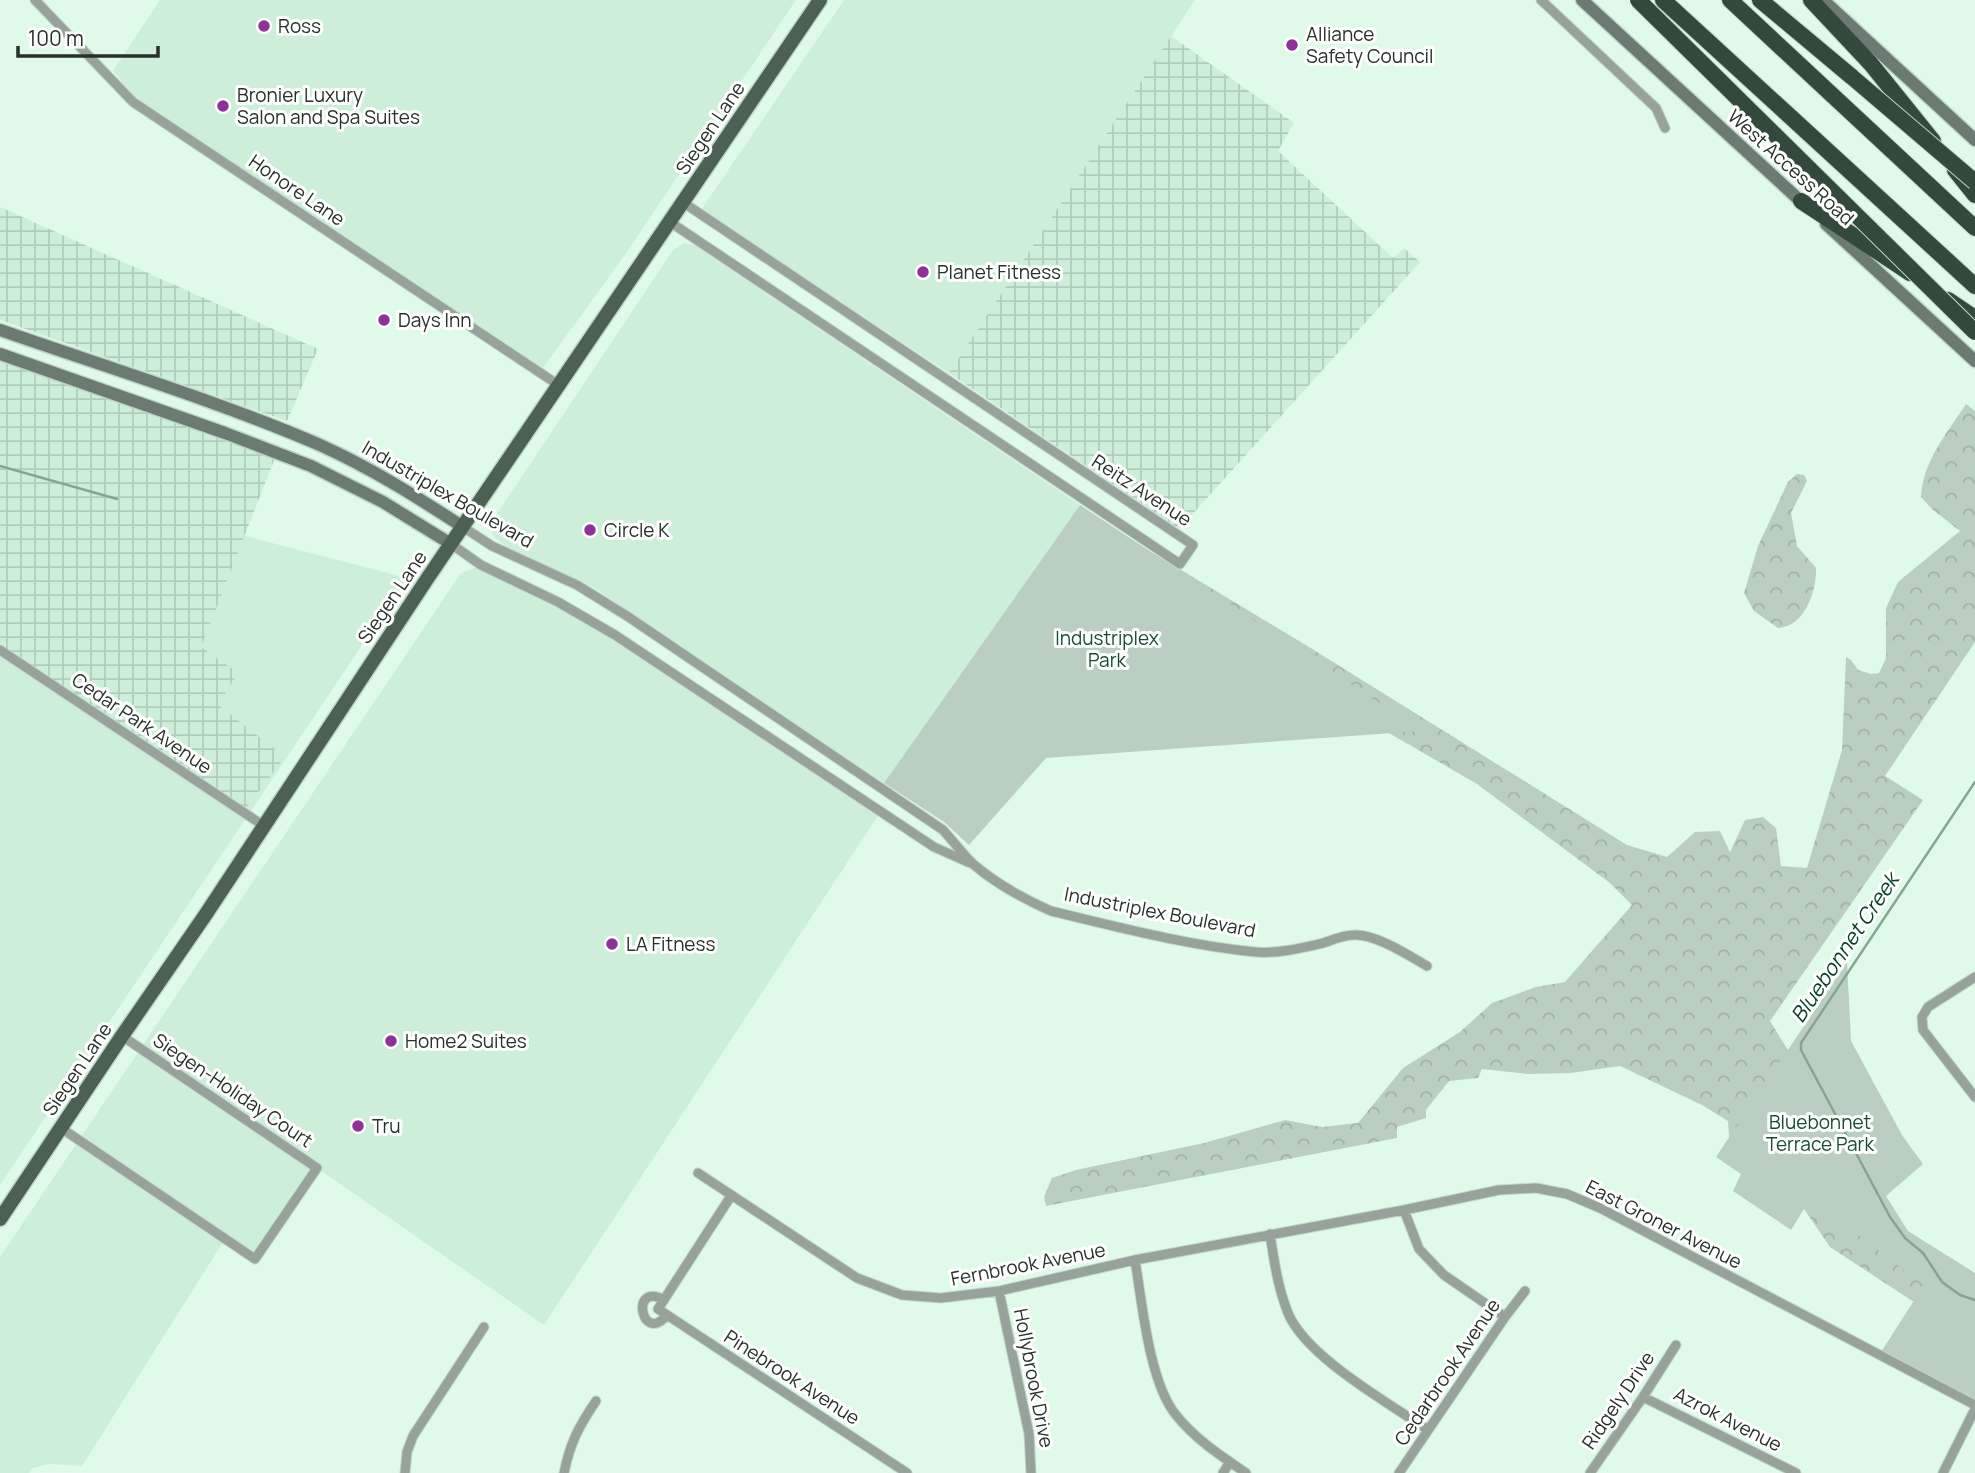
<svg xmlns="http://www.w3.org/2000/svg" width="1975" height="1473" font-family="Manrope,sans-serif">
<defs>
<pattern id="industrial-grid" width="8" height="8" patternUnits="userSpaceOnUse" patternTransform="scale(1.75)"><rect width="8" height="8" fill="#cdefda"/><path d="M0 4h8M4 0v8" fill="none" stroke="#b0cdbb"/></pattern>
<pattern id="forest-crowns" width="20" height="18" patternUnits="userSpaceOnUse" patternTransform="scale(1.75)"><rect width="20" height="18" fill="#bbcec2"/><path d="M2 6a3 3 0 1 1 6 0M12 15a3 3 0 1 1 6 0" fill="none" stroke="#a1b1a7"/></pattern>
</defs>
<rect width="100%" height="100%" fill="#dffae9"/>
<path fill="#cdefda" d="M160,0H796L627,252L543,368L159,115L135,97L113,71Z
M844,0H1195L949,373L701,210Z
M684,243L694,245L1080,505L884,783L593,587L509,549L495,538L491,531L492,521L673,250Z
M0,472L407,578L0,1185Z
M481,565L558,602L881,811L544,1325L317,1168L255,1259L225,1239L82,1466L49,1464L32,1468L29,1473H0V1257L461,573Z"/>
<path fill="url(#industrial-grid)" d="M1171,36L1294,123L1278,151L1393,258L1404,248L1420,262L1179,529L949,373Z
M0,207L318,349L287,421L0,320Z
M0,359L277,453L201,647L238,673L218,705L285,757L243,812L0,648Z"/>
<path fill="url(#forest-crowns)" d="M1966,404L1975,411V642L1885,776L1923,800L1770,1021L1917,1261L1943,1321L1830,1247L1778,1171L1730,1153L1728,1121L1702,1105L1620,1066L1571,1073L1528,1074L1482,1069L1478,1078L1449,1081L1426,1110V1118L1397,1127V1138L1046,1206L1044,1197L1052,1178L1076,1170L1204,1143L1285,1120L1322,1127L1358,1123L1403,1068L1460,1032L1492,1003L1536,987L1565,982L1632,905L1610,883L1477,784L1382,729L1085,512L1309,647L1627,845L1667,857L1695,832L1720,831L1730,852L1745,820L1763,817L1776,828L1781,866L1807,868L1842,750L1846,657L1851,660L1858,670L1871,674L1879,673L1886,658V608L1898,582L1960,531L1932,509L1921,497C1923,461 1947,433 1966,404Z
M1797,474L1804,475L1807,481L1791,513L1797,546L1816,568C1817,590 1805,627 1778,628L1754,611L1744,593L1758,546L1788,482Z"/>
<path fill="#bbcec2" d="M1080,505L1421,731L1046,758L969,845L944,822L884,783Z
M1847,962L1851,1041L1902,1135L1923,1164L1886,1196L1908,1231L1975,1273V1405L1879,1355L1924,1285L1858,1235L1807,1204L1791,1230L1733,1191L1741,1174L1716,1157Z"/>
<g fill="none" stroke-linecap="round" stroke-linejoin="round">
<path stroke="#87a593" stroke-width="2.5" d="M0,466L117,499
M1975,782L1801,1043V1050L1890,1217L1905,1238L1923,1253L1942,1282L1960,1295L1975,1300"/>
<defs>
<path id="street" d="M35,0L133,102L560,386
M1541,0L1656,108L1665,128
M670,222L1180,564L1193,545L684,203
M463,527L492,546L577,585L627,616L943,830C953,841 962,853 973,864C995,883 1024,899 1051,911C1118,927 1186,945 1255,952C1277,954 1301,948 1323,943C1332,940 1344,935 1354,935C1376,934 1408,955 1427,966
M451,544L481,565L558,602L615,635L934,847L970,863
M0,650L264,826
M1975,977L1928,1007L1922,1017L1923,1030L1975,1097
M61,1128L255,1259L317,1168L122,1036
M698,1173L857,1278L902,1295L941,1298L999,1291L1135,1260L1404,1210L1499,1190L1536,1188L1567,1194L1600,1208L1975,1405
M731,1196L658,1309L907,1473
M1404,1210L1419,1249L1444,1275L1505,1317
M1270,1234C1274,1261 1278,1288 1288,1313C1306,1357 1389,1403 1428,1430
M1135,1260C1142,1302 1149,1382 1176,1415C1195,1439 1221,1456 1246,1473
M999,1291L1029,1434L1031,1473
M664,1300C629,1281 642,1346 667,1315
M1643,1397L1796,1473
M405,1473L407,1452L413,1436L484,1327
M564,1473C570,1443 579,1426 596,1401
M1223,1473L1230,1462
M1399,1473L1505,1317L1525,1291
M1590,1473L1643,1397L1676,1345
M1943,1473L1975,1409"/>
<path id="secondary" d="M1582,0L1807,207
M1823,0L1975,140
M1826,224L1975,361
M0,330C106,367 218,401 320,445C371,468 417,497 463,527
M0,354L225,433L311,466L383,502L451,544"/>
<path id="primary" d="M0,1219L122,1036L206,914L427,579L820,0"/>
<path id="highway" d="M1663,0L1975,286
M1730,0L1975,228
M1760,0L1852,77
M1811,0L1871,64L1933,141
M1955,170L1975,195
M1801,201L1910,273
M1948,300L1975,318"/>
</defs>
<use href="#street" stroke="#bed6c7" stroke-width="11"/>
<use href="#secondary" stroke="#bed6c7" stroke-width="15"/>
<use href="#primary" stroke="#bed6c7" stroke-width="17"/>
<use href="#highway" stroke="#bed6c7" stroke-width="18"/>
<use href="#street" stroke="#97a29b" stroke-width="9"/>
<use href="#secondary" stroke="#6b7b71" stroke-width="12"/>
<use href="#primary" stroke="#4c6054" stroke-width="14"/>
<use href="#highway" stroke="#32493c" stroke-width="16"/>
<defs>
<path id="highway-bridge" d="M1638,0L1975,332
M1852,77L1975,182"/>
</defs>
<use href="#highway-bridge" stroke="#bed6c7" stroke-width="18" stroke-linecap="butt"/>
<use href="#highway-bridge" stroke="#32493c" stroke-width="16"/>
</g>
<g fill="#90319b" stroke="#fff" stroke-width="2.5">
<circle cx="264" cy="26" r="7"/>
<circle cx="1292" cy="45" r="7"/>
<circle cx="223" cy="106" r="7"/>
<circle cx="923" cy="272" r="7"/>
<circle cx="384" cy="320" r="7"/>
<circle cx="590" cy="530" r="7"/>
<circle cx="612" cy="944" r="7"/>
<circle cx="391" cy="1041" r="7"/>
<circle cx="358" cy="1126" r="7"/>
</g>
<g text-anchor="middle" stroke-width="6" stroke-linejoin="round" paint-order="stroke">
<g font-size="19" fill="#26312a" stroke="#fff" text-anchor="start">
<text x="278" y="33">Ross</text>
<text x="1306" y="41">Alliance<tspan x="1306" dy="22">Safety Council</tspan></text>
<text x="237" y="102">Bronier Luxury<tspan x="237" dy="22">Salon and Spa Suites</tspan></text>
<text x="937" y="279">Planet Fitness</text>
<text x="398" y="327">Days Inn</text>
<text x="604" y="537">Circle K</text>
<text x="626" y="951">LA Fitness</text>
<text x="405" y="1048">Home2 Suites</text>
<text x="372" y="1133">Tru</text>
</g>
<g font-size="19" fill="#26312a" stroke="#fff">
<text transform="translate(710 128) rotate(-56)" y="7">Siegen Lane</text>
<text transform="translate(1791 167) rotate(42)" y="7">West Access Road</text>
<text transform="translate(297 190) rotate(34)" y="7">Honore Lane</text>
<text transform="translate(1142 490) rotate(33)" y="7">Reitz Avenue</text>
<text transform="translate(448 494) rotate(30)" y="7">Industriplex Boulevard</text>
<text transform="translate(392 597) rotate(-56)" y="7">Siegen Lane</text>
<text transform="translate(142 723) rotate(34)" y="7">Cedar Park Avenue</text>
<text transform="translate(1160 912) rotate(11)" y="7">Industriplex Boulevard</text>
<text transform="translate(77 1069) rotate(-56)" y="7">Siegen Lane</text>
<text transform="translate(233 1090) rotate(34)" y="7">Siegen-Holiday Court</text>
<text transform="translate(1664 1224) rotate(27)" y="7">East Groner Avenue</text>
<text transform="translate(1028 1264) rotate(-11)" y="7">Fernbrook Avenue</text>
<text transform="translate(1447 1372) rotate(-56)" y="7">Cedarbrook Avenue</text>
<text transform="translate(792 1377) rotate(33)" y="7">Pinebrook Avenue</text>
<text transform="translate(1034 1378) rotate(79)" y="7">Hollybrook Drive</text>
<text transform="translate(1618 1400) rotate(-56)" y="7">Ridgely Drive</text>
<text transform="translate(1728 1419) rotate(27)" y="7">Azrok Avenue</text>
</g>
<g font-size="19" fill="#174e33" stroke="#fff">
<text x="1107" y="645">Industriplex<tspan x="1107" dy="22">Park</tspan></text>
<text x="1820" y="1129">Bluebonnet<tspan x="1820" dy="22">Terrace Park</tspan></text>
</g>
<g font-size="21" font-style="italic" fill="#023f25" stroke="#fff">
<text transform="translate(1845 948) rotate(-56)" y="7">Bluebonnet Creek</text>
</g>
</g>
<path d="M18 46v10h140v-10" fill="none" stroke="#26312a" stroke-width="3.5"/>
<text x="28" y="46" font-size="21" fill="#26312a" stroke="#ffffff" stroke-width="5" paint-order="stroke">100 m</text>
</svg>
